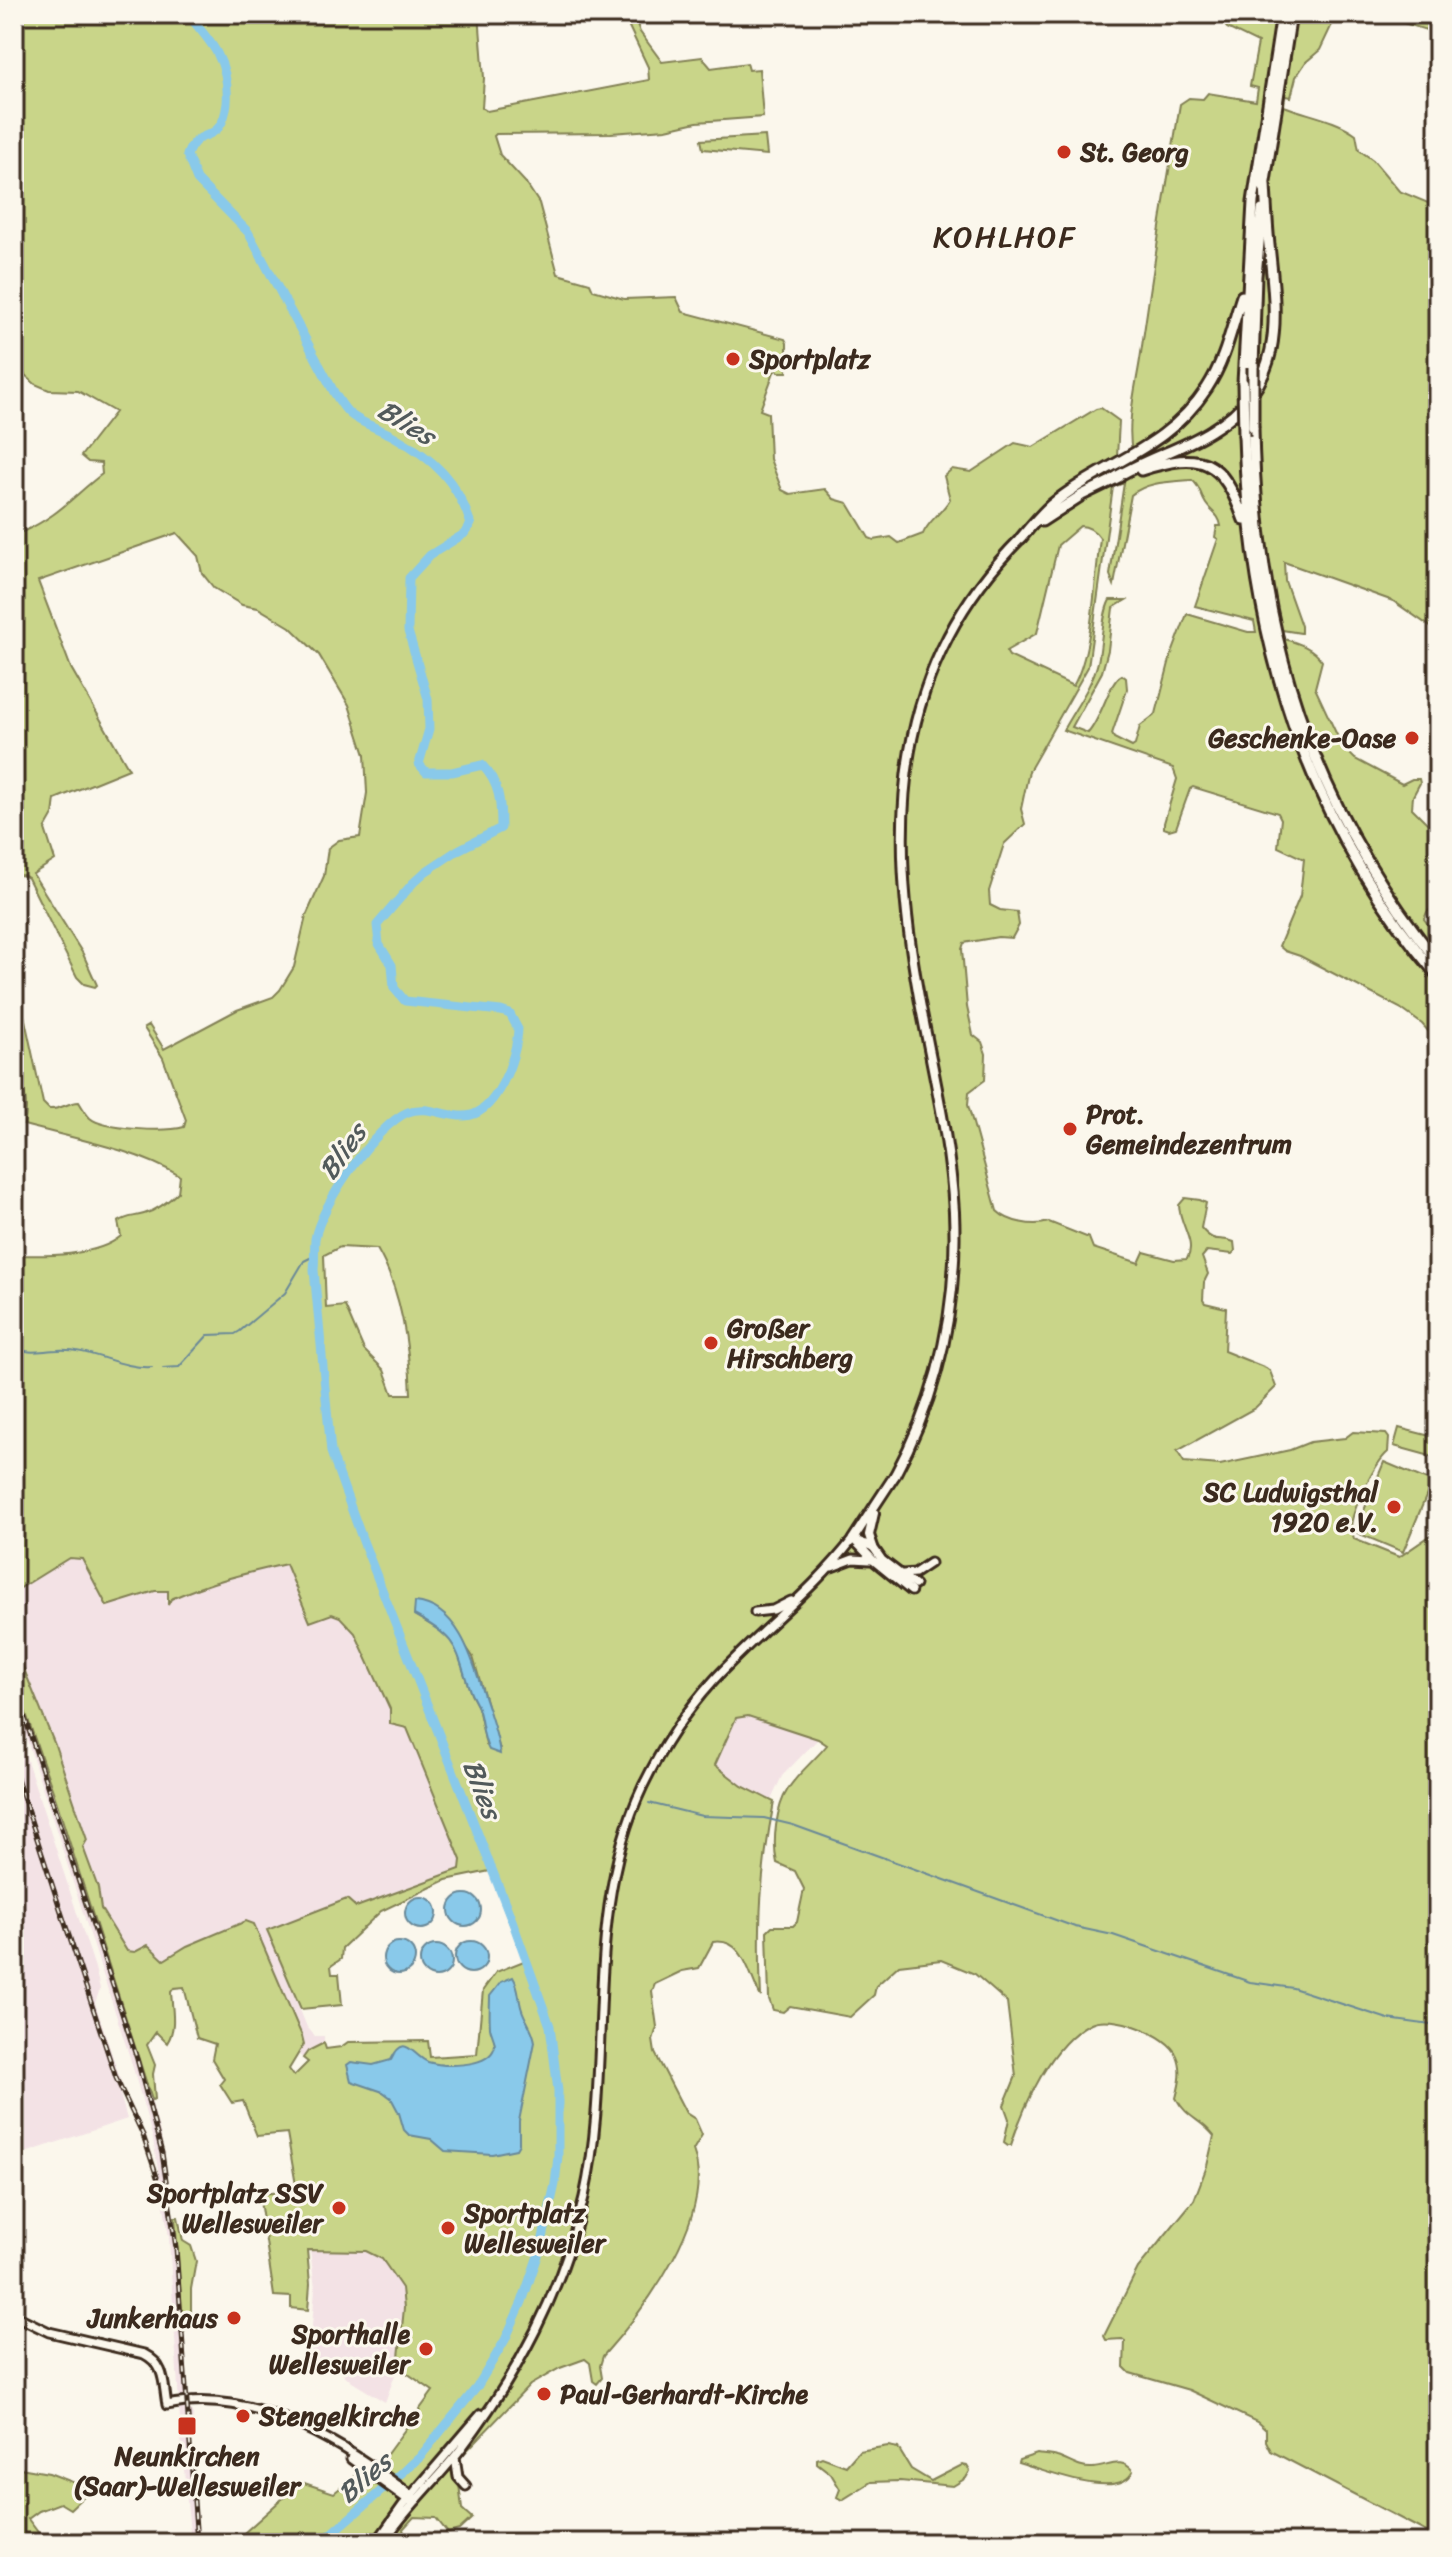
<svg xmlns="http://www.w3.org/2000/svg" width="1452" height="2557" font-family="Sriracha,sans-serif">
<rect width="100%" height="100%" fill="#fbf7ec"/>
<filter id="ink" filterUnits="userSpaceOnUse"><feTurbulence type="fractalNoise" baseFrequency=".0125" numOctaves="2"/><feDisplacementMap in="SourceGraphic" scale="16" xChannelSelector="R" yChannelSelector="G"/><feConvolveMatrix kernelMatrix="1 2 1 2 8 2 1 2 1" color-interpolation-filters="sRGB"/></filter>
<g filter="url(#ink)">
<path fill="#f3e2e5" d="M69,1558L83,1559L107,1606L155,1591H168L166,1602L207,1583L286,1563L310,1621L332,1614L340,1617L354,1633L390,1709V1723L407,1728L462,1860L460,1869L356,1907L350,1901L267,1930L307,2027L315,2036H324V2043L308,2051L303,2058L299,2055L304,2044L302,2036L254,1924L246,1921L187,1946L163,1961L153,1948L135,1952L127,1951L101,1909L98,1888L83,1847L87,1840L55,1745L14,1645V1592Z
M14,1679L31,1725L140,2059L161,2137L177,2237L189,2409L193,2415L191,2464L200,2543H191L181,2438L169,2237L153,2139L131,2061L14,1700Z
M748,1716L818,1739L782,1776L771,1800L742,1786L715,1765L736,1718Z
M14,1721L95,1968L100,1989L95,2003L124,2091L120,2094L127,2119L19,2155L14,2139Z
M310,2250L366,2251L383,2259L402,2288L404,2308L398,2367L385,2402L352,2382L337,2368L309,2365L315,2288Z"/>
<path fill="#c9d589" stroke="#828054" stroke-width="2" fill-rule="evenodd" d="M14,14H479L484,78L482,108L487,111L649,80L648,67L623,14H633L640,32L662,62L702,57L711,68L747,63L749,70L759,69L763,117L697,122L666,129L611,133L496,134L494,136L500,155L526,183L539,203L558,274L590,283L593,290L624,299L676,297L683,312L785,339L787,343V372H778L777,369L774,372L760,410L768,413L770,459L782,490L790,494L825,489L834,499L848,503L869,538L874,540L891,537L899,543L923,534C928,521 942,513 950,499L944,476L952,469L971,472L1015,443L1033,447L1096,409L1101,408L1119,421L1117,457L1132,451C1126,421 1137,383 1141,353C1153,270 1166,187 1180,104L1189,98L1203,99L1208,93L1256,101L1258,88L1250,86L1258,43L1227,28L1224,24L1226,14H1337L1320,50L1306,62L1296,77L1291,97L1285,96L1284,106C1307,115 1335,119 1356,134L1359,150L1373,160L1399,191L1438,207L1435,221L1438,223V632L1393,601L1284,562L1285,581L1301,626V633L1282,630L1284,639C1299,643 1313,648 1322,661L1315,688L1342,746L1355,759L1402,784L1412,779H1419L1420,783L1413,796L1412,808L1426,822L1438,830V902L1427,912L1424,919L1438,937V1042L1422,1024L1400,1008L1300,956L1285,951L1279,946L1300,896L1304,859L1278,847L1281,819L1278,813L1193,787L1190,789L1176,828L1169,830L1164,828V823L1177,779L1173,768L1063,730C1075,708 1092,686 1098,662C1102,645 1102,614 1110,600H1126L1113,608L1108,650L1102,672L1072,727L1088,733C1102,718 1109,681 1122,675L1126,678L1127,689L1112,734L1114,738L1132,747L1135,745L1140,726L1156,714L1170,659L1187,614L1248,632H1256L1254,621L1195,606L1218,539L1215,537L1217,526H1221C1219,514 1212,513 1206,504C1200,495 1201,487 1192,480C1170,482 1148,481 1131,495L1114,585L1110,575L1124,483L1113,487L1088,667L1029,771L1021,809L1025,824L1004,844L989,891L990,905L1000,910L1017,912L1019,925L1012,938L998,937L964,943L962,949L967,1007L973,1035L982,1042L986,1054L985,1080L969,1092L968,1105L997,1211C1008,1222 1033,1227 1049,1222L1089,1238L1093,1248L1139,1263L1144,1252L1174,1260L1187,1259C1197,1242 1179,1224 1179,1205L1185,1198L1200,1200L1206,1203L1201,1228C1216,1246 1219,1235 1234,1242L1235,1251L1232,1254L1207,1251L1202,1257L1208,1274L1204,1282L1203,1300L1205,1303L1226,1308L1224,1351L1266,1368L1270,1371L1276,1387L1255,1408L1177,1451L1184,1462L1220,1465L1290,1450L1310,1442L1345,1438L1353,1432L1386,1434L1389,1438L1388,1452C1375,1463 1352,1509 1351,1527C1351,1528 1354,1538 1354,1539L1399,1557L1427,1538L1438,1534V2538L1271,2451L1266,2441V2430L1257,2422L1189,2390L1130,2373L1124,2367L1125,2341L1122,2339L1106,2340L1104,2336L1138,2268L1194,2200L1207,2166L1214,2136C1200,2118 1187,2119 1176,2098C1180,2083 1183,2070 1177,2056C1169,2034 1111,2013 1091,2023C1051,2043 1024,2105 1011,2145H1008L1004,2142L1009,2119L1004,2105L1016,2076L1007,2002L975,1974L941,1960L899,1965L876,1986L874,1995L850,2017L790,2006L783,2012L773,2010L769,1999L767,1931L772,1926H793L797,1922L804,1889L795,1871L777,1863C772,1842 776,1807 788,1789C798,1773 815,1760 827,1745L818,1739L748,1716L736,1718L715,1765L742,1786L774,1802C760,1873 758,1925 761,1997C749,1977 745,1937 713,1942L699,1968L682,1971L655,1984L652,1992L657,2027L653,2040L655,2053L686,2113L695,2119L702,2135L693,2150C717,2214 645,2309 603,2356L600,2366L602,2378L597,2384L593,2381L590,2363L585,2359L560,2368L530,2385L453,2465L459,2484L462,2509L472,2518L459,2530L448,2533L436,2518L414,2517L403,2529L407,2543H220L224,2534L235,2541L301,2482L334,2493L360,2472L379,2465L433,2391L398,2367L404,2308L402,2288L382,2259L366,2251L307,2250L310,2284L308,2310L291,2308V2297L274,2296L259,2194L297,2191L287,2133L257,2136L243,2101L232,2103L220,2084L224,2079L212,2059L215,2044L197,2038L184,1987L174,1988L171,1992C172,2009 177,2028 167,2043L156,2032L147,2045L155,2065L153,2074L155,2099L152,2100L56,1800L14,1679V1645L55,1745L87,1840L83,1847L98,1888L101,1909L127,1951L135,1952L148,1945L164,1960L187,1946L246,1921L254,1924L302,2036L304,2044L289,2069L294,2076L308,2062L303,2058L308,2051L324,2043L326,2049L341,2047L348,2042L428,2041L430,2057L477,2054L483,1990L496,1972L524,1961L490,1871L446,1880L381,1911L342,1948L341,1959L331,1966L332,1974H339L342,2005L301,2009L267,1930L347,1899L356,1907L460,1869L461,1860L407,1728L390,1724V1709L355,1633L340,1617L332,1614L310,1622L286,1564C246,1573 209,1582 171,1599L168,1605V1591H155L107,1606L82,1559L69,1558L14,1592V1255C44,1256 97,1257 121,1236L118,1222C127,1216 134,1217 144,1214C157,1210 168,1202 178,1192L180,1176C134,1149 76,1139 24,1125C31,1096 17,1071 14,1042C12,1025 14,1007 14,990L19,992L43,1103L49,1109C61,1110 68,1102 79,1102C82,1107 86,1114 90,1118C104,1130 166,1132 184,1127L186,1120L163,1058L144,1028L149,1025L164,1049L237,1010L273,997L280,990L294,967L306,916L324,876L328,848L339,840L360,837L367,793L365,755L349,705L319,655L290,627L258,608L242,605L214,588L202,573L198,556L177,533L38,581L71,668L129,769L55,799L53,815L45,829L55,860L33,874L83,954L97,985L95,987L84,984L77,977L28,878L23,875L14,876V518L22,532C59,516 73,496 102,474L101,463L88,462L81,456L115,412L78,391L49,390L35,384L14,365ZM1080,526C1088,526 1095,531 1100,538C1095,577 1093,653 1073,686L1009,656L1006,651L1037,633L1058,545ZM340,1247L377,1249C402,1291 409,1346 411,1394H393L384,1370L364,1350L345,1306L326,1308L324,1255ZM414,1615L447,1619L473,1657L500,1750L486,1745L478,1707L471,1694L456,1647L446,1634Z
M1375,14H1438V39L1433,32Z
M765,136L767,155L703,149L701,140Z
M1399,1428L1438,1438L1434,1457L1394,1446Z
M1384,1462L1432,1482L1403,1552L1355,1532Z
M175,2217H178L183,2241L191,2246L196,2261L191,2289V2323L183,2333Z
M888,2446L898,2448L911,2469L931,2481L962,2465L967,2466L970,2471L966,2478L953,2486L900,2481L871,2482L842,2500L837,2497L840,2489L831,2474L817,2463V2459L822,2457L846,2466L859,2451Z
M1037,2454C1043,2455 1051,2455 1057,2457C1070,2461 1078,2469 1093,2468C1109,2467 1121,2456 1133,2471C1120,2502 1043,2470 1018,2463L1019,2460Z
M14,2467L49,2473L91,2489L70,2509L60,2503L39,2511L28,2519L46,2543H14Z"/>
<path fill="#89c9ea" stroke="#6a8998" stroke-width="2" d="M415,1602C460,1606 474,1664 485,1699C491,1717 498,1736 500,1754L489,1750C482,1738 483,1722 478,1708C476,1702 472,1697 470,1691C455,1647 459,1639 414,1615Z
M449 1910a16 16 0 1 1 32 0a16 16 0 1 1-32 0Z
M405 1913a16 16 0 1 1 32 0a16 16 0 1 1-32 0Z
M455 1957a16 16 0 1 1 32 0a16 16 0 1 1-32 0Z
M383 1958a16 16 0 1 1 32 0a16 16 0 1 1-32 0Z
M420 1961a16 16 0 1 1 32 0a16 16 0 1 1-32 0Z
M513,1977C520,1988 518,1999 522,2010C526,2022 533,2028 535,2042L519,2121V2144L516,2149L492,2154L445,2151L431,2139L409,2135L404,2130L399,2113L391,2098L383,2092L351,2081L347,2065L351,2062L373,2065L391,2060C405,2031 412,2056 428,2062C444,2067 484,2067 493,2051C498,2043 491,2035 490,2027C489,2017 490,2006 490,1996L501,1982Z"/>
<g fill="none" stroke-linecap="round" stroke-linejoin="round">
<path stroke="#6a8998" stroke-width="2" d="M14,1346C28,1356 42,1350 58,1350C92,1348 119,1369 152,1367
M163,1368L179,1367L208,1335L235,1334L240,1331L285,1293L304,1261L316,1255
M649,1803L702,1816L764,1818L793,1825L1075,1927L1113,1935L1250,1982L1293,1988L1388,2019L1438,2026"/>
<path stroke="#89c9ea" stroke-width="9" d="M187,14C212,42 230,63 227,103C226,111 224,121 219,127C209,140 196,131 187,155L197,180L248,232L335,394C339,400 344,409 350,414C362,424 381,429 395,437C434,459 457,481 471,524L464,534L430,555L409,578L408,631L428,699L429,729L419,764L426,772H452L482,765C500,783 501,803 501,828L458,850L425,872L413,883L377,925L379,944L392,965L394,988L405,1001L501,1011L510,1014L518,1029C517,1057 496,1117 463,1116C444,1116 426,1105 408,1112C376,1125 320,1206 315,1239C314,1249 315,1260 314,1270L331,1452L363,1541L513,1923L550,2026L558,2091V2156L555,2184L541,2247L522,2302L505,2340L477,2387L419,2458L321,2543"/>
<defs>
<path id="secondary" d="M853,1539L873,1547L882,1560L915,1585
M853,1539L874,1561L911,1591
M832,1567L853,1559L870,1560
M903,1574L915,1573L930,1563
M755,1612L773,1610L791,1601
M14,2315L49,2332L144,2354C166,2365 163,2384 167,2405C257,2386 350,2447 417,2500
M455,2457L458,2477L466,2486
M351,2459L409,2501
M376,2543L403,2505L481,2414
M383,2543C405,2509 435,2482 460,2450C517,2376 563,2289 584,2197C614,2062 582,1914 643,1786C661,1749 685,1712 713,1681C758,1632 812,1592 853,1539"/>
<path id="primary" d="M853,1539L895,1475
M873,1547L869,1535L874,1513"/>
<path id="trunk" d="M895,1475C939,1394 958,1304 954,1212C950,1139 932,1068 919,997C888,826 891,668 1021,538"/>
<path id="motorway" d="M1264,188L1291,14
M1253,367L1256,276L1262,210
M1243,383L1253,202L1282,14
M1253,427C1256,631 1309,803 1438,962
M1244,436C1250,639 1304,819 1438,976
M1141,470C1203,450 1222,459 1244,520
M1113,479C1144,459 1181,450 1212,430C1286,385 1277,319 1269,245C1267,225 1266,204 1265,184
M1042,521L1082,495L1119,477
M1021,538C1030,527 1039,516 1050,506C1103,462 1166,451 1207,388C1226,359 1231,329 1242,296"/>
</defs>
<use href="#secondary" stroke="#3b2a1e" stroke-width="13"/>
<use href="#primary" stroke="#3b2a1e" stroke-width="14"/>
<use href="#trunk" stroke="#3b2a1e" stroke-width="14"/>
<use href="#motorway" stroke="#3b2a1e" stroke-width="15"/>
<use href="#secondary" stroke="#fbf7ec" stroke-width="7"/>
<use href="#primary" stroke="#fbf7ec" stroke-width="8"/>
<use href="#trunk" stroke="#fbf7ec" stroke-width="8"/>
<use href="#motorway" stroke="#fbf7ec" stroke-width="9"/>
<defs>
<path id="rail" d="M14,1685L137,2059L162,2153L176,2248L197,2543
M14,1769L116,2078L143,2135L157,2177"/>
</defs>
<use href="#rail" stroke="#3b2a1e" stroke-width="5"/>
<use href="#rail" stroke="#fbf7ec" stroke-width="2" stroke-dasharray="6" stroke-linecap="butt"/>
<defs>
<path id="motorway-bridge" d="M1243,383L1244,436
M1253,427V367"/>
</defs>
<use href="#motorway-bridge" stroke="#3b2a1e" stroke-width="15" stroke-linecap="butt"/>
<use href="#motorway-bridge" stroke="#fbf7ec" stroke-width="9"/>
</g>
</g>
<g fill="#c8321e" stroke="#fbf7ec" stroke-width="3">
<circle cx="1064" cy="152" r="8"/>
<circle cx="733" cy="359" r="8"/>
<circle cx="1412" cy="738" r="8"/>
<circle cx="1070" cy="1129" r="8"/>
<circle cx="711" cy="1343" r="8"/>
<circle cx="1394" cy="1507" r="8"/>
<circle cx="339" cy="2208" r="8"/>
<circle cx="448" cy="2228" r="8"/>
<circle cx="234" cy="2318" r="8"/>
<circle cx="426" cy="2349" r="8"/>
<circle cx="544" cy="2394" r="8"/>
<circle cx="243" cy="2416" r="8"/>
<rect x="177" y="2416" width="20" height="20" rx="4"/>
</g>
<g text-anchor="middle" stroke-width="6" stroke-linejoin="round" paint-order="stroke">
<g font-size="26" font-weight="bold" fill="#3b2a1e" stroke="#fbf7ec" text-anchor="start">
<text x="1080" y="161">St. Georg</text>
<text x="749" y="368">Sportplatz</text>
<text x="1396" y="747" text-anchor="end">Geschenke-Oase</text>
<text x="1086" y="1123">Prot.<tspan x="1086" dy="30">Gemeindezentrum</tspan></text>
<text x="727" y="1337">Großer<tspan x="727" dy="30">Hirschberg</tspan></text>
<text x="1378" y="1501" text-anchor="end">SC Ludwigsthal<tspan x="1378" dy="30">1920 e.V.</tspan></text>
<text x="323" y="2202" text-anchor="end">Sportplatz SSV<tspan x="323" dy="30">Wellesweiler</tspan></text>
<text x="464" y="2222">Sportplatz<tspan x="464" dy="30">Wellesweiler</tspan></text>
<text x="218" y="2327" text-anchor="end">Junkerhaus</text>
<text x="410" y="2343" text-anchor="end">Sporthalle<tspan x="410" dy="30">Wellesweiler</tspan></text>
<text x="560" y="2403">Paul-Gerhardt-Kirche</text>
<text x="259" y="2425">Stengelkirche</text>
<text x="187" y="2465" text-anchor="middle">Neunkirchen<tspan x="187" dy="30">(Saar)-Wellesweiler</tspan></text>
</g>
<g font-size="28" font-style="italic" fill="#525a5b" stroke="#fbf7ec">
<text transform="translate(407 422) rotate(31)" y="10">Blies</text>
<text transform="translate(342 1151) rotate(-55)" y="10">Blies</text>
<text transform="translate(483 1789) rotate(69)" y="10">Blies</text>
<text transform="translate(364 2477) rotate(-41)" y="10">Blies</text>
</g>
<g font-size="30" letter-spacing="2" fill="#3b2a1e" stroke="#fbf7ec">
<text x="1005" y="247">KOHLHOF</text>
</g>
</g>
<rect width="1452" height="2557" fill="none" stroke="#fbf7ec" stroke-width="48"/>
<rect x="24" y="24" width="1404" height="2509" fill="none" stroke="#3b2a1e" stroke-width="3" filter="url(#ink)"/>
</svg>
